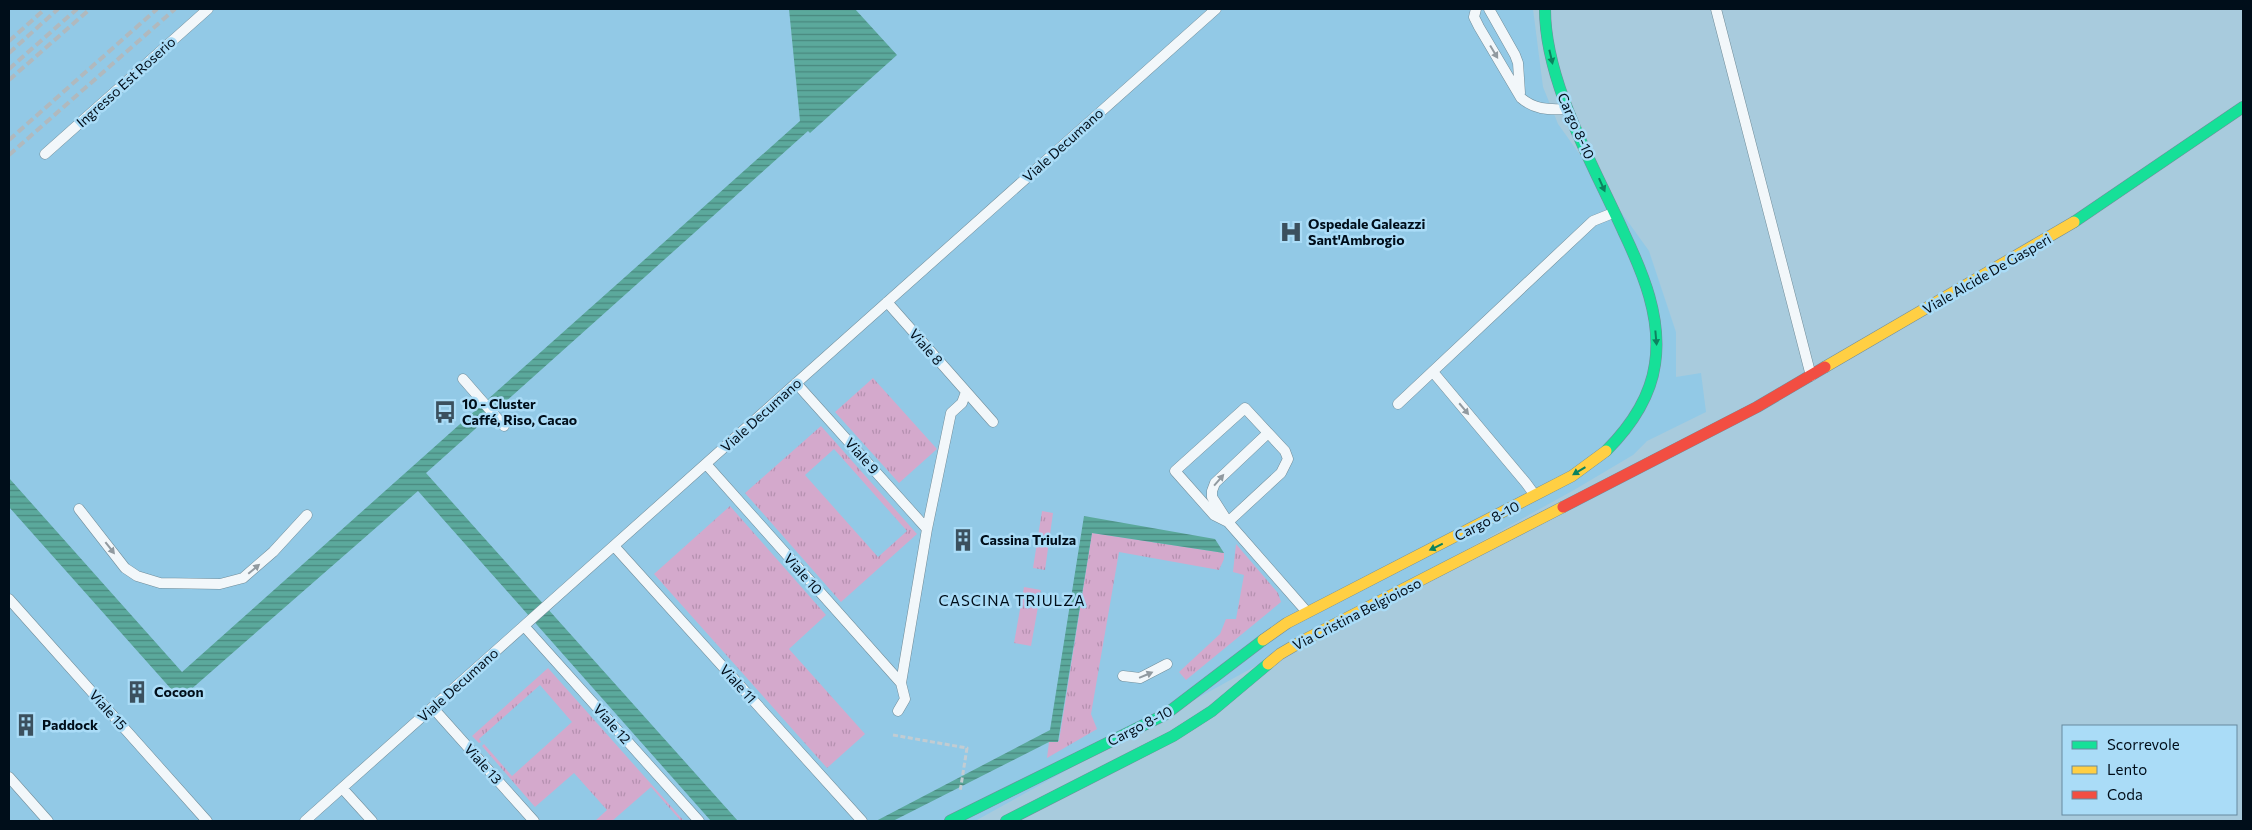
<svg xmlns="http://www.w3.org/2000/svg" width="2252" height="830" font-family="Commissioner,sans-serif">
<defs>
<pattern id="grass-tufts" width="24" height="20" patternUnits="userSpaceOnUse" patternTransform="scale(1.25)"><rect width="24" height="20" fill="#d4a9cc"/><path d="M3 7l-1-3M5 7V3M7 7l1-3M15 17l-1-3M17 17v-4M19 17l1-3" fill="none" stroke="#b490af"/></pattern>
<pattern id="water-rules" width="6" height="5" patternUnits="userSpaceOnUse" patternTransform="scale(1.25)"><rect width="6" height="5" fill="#5ba99c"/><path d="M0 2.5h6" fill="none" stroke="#49887e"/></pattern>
</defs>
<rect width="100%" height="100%" fill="#a8cbdd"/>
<path fill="#92c9e6" d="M9,9H1533L1543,87L1558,124L1649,251L1676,332V377L1701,373L1706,412L1647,441L1633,455L1574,490L975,821H9Z"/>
<path fill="url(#grass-tufts)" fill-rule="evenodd" d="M873,378L937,449L899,483L835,412Z
M821,426L917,534L841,602L745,493ZM834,449L907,531L878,557L805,475Z
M730,506L826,615L789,649L865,734L827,768L654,574Z
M1042,511L1053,513L1045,570L1033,568Z
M1092,533L1224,553V559L1219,570L1119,552L1091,714L1097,729L1047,758L1049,742L1059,741Z
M1236,544L1278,593L1281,602L1186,680L1179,672L1220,634L1226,619H1236L1244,575L1233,572Z
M1024,587L1041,590L1031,646L1014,643Z
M548,668L684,821H681L651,787L612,821H595L607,810L574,773L535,807L482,746L484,744L512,776L572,722L540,685L479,739L481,742L479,743L472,736Z"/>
<path fill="url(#water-rules)" d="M789,9H855L897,55L810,133L808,131L426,473L738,821H711L418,491L180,699L9,507V478L182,672L800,121Z
M1084,516L1215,539L1224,553L1092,533L1058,742H1049L893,821H876L1050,730Z"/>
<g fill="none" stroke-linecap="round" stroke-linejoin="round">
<defs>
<path id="lane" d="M1476,9L1474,17L1479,27L1521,98C1534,109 1547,110 1565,109
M1489,9L1515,55L1518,63L1520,93
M1716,9L1811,376
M45,154L208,9
M887,302L993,422
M1433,372L1526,483L1534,494
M463,379L504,426
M796,383L927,529
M1398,404L1593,221L1613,213
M1245,408L1285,451L1288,459L1281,473L1228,522L1214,515L1175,471Z
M1268,433L1215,483L1212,491V497L1228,522L1307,612
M706,464L901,683
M79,509L125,568L137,576L160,583L220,584L243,578L273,552L307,515
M614,546L862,821
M9,599L207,821
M524,626L699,821
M1123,676L1140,678L1167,664
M433,708L534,821
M898,711L905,699L901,683L927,529L951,413L962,403L966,392
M9,777L48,821
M342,788L372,821
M305,821L1216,9"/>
<path id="fast" d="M1545,9C1545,83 1594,166 1624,233C1643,273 1662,318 1655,364C1650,399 1630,427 1606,451
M2074,222L2243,107
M950,821L1166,714L1263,640
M1006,821L1173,736L1212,711L1268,664"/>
<path id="slow" d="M1825,367L2074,222
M1263,640L1287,623L1572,476L1606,451
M1268,664L1280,654L1304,640L1563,507"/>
<path id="jam" d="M1563,507L1757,407L1825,367"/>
</defs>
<use href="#lane" stroke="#718d9a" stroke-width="11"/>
<use href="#fast" stroke="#718d9a" stroke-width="12"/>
<use href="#slow" stroke="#718d9a" stroke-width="12"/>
<use href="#jam" stroke="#718d9a" stroke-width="12"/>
<path stroke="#c2ccd2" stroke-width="3" stroke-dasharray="5 2.5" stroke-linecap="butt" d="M893,735L967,748L960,792"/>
<use href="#lane" stroke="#f2f7fa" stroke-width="10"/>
<use href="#fast" stroke="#16e098" stroke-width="11"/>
<use href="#slow" stroke="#ffcf43" stroke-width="11"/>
<use href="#jam" stroke="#f24e42" stroke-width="11"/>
<path stroke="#b0b9be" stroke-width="4" stroke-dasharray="8 4" stroke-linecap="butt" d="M9,41L45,9
M9,53L58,9
M9,69L77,9
M9,80L90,9
M9,140L157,9
M9,155L175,9"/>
</g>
<defs><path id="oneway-solid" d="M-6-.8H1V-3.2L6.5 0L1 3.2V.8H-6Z" transform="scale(1.25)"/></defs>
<g fill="#919aa0">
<use href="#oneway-solid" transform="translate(1494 52) rotate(59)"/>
<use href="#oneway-solid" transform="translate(1464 409) rotate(50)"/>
<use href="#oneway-solid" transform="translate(1219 480) rotate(-49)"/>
<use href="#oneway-solid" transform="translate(110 548) rotate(52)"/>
<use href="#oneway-solid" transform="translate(254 569) rotate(-40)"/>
<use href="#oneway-solid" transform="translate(1146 675) rotate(-23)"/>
</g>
<g fill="#0c825f">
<use href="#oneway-solid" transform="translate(1551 57) rotate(77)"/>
<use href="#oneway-solid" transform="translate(1602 185) rotate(66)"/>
<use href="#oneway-solid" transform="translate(1656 338) rotate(85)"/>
<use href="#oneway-solid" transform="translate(1579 471) rotate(149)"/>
<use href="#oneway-solid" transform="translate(1436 547) rotate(154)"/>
</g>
<defs>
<symbol id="hospital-bare" viewBox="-9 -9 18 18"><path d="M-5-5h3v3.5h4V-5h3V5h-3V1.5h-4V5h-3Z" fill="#3b505e" stroke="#aadcf7" stroke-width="2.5" paint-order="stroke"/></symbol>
<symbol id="bus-bare" viewBox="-9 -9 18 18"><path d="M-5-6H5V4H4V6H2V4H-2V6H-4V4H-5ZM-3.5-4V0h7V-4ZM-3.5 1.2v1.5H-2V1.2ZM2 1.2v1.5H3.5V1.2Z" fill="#3b505e" stroke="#aadcf7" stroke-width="2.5" paint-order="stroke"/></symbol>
<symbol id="building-bare" viewBox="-9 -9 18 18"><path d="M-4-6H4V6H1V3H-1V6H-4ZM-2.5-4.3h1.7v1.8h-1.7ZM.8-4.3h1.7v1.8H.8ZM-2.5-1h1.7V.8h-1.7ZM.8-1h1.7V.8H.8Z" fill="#3b505e" stroke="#aadcf7" stroke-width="2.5" paint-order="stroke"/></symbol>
</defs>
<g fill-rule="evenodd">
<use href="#hospital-bare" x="1275" y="216" width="32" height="32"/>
<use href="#bus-bare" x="429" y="396" width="32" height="32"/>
<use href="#building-bare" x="947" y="524" width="32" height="32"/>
<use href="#building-bare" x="121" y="676" width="32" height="32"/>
<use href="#building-bare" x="10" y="709" width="32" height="32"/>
</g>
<g text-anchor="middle" stroke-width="5" stroke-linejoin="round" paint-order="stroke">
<g font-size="14" fill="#000e1a" stroke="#aadcf7">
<text transform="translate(126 82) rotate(-42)" y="5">Ingresso Est Roserio</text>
<text transform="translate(1576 126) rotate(66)" y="5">Cargo 8-10</text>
<text transform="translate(1063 145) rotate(-42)" y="5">Viale Decumano</text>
<text transform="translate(1987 274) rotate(-30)" y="5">Viale Alcide De Gasperi</text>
<text transform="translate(926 347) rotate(49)" y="5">Viale 8</text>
<text transform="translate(761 415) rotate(-42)" y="5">Viale Decumano</text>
<text transform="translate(862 456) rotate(48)" y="5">Viale 9</text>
<text transform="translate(1487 521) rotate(-27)" y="5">Cargo 8-10</text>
<text transform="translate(803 574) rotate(48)" y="5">Viale 10</text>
<text transform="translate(1357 614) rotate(-27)" y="5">Via Cristina Belgioioso</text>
<text transform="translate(738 684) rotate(48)" y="5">Viale 11</text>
<text transform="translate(458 685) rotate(-42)" y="5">Viale Decumano</text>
<text transform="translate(108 710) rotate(48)" y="5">Viale 15</text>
<text transform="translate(612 724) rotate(48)" y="5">Viale 12</text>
<text transform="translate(1140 726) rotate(-27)" y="5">Cargo 8-10</text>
<text transform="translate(483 764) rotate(48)" y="5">Viale 13</text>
</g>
<g font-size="14" font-weight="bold" fill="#000e1a" stroke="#aadcf7" text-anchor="start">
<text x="1308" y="229">Ospedale Galeazzi<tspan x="1308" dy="16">Sant'Ambrogio</tspan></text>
<text x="462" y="409">10 - Cluster<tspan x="462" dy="16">Caffé, Riso, Cacao</tspan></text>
<text x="980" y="545">Cassina Triulza</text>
<text x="154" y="697">Cocoon</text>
<text x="42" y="730">Paddock</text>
</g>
<g font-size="15" letter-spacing="1" fill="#000e1a" stroke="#aadcf7">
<text x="1012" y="606">CASCINA TRIULZA</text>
</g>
</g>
<rect width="2252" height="830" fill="none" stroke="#000e1a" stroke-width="20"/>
<rect x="2062" y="725" width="175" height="90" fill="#aadcf7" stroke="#668a9f"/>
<rect x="2072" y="741" width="25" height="8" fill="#16e098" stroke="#668a9f"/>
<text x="2107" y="750" font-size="15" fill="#000e1a">Scorrevole</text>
<rect x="2072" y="766" width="25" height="8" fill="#ffcf43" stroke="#668a9f"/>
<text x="2107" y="775" font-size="15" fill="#000e1a">Lento</text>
<rect x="2072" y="791" width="25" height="8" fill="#f24e42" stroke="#668a9f"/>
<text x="2107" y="800" font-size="15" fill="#000e1a">Coda</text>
</svg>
